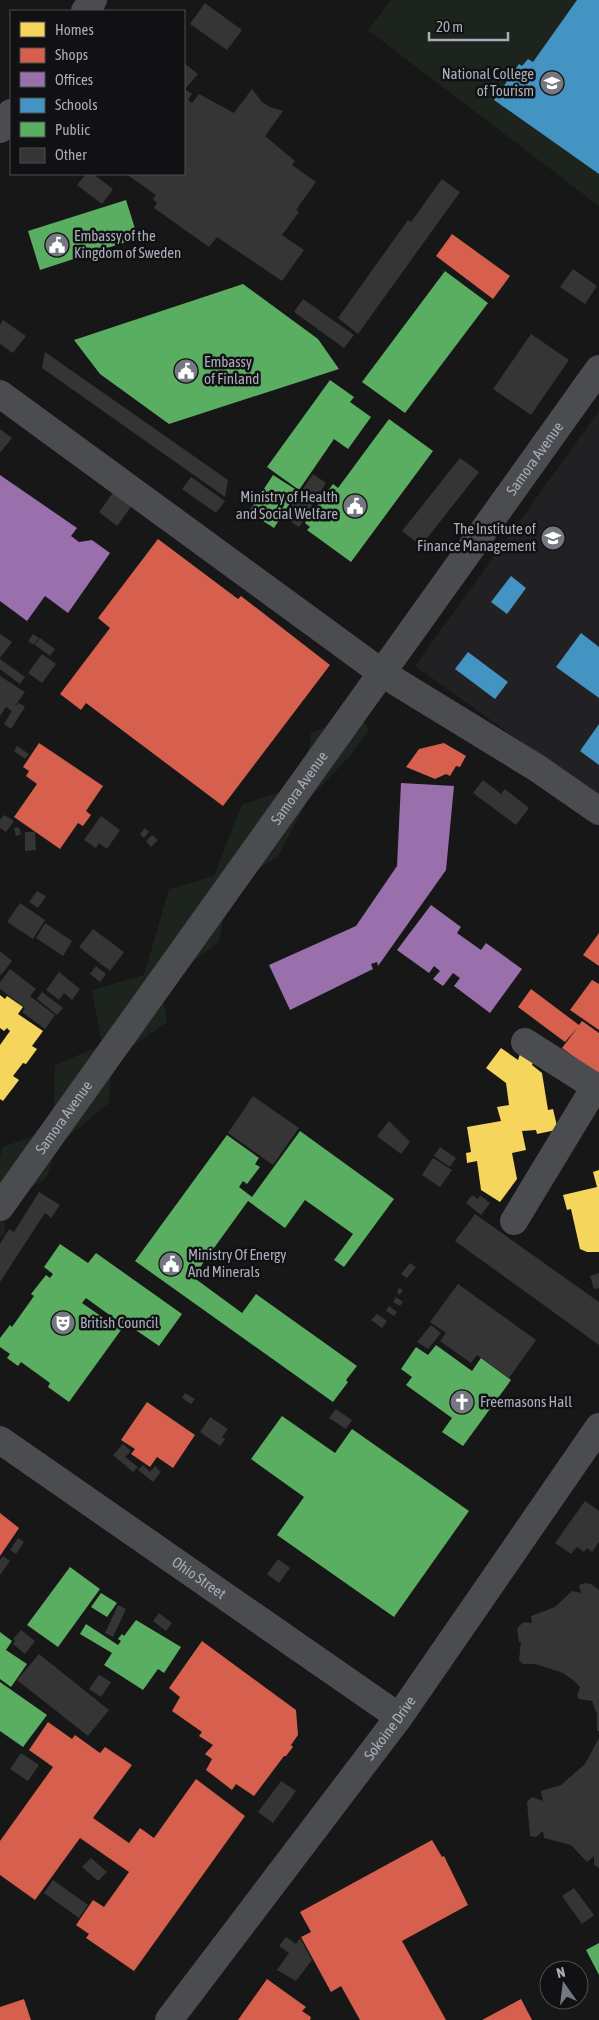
<svg xmlns="http://www.w3.org/2000/svg" width="599" height="2020" font-family="'Asap Condensed',sans-serif">
<rect width="100%" height="100%" fill="#171717"/>
<path fill="#212123" d="M599,411V797L415,666Z"/>
<path fill="#1d241e" d="M391,0H599V206L368,30Z
M359,713L369,730L349,757L308,800L278,856L228,890L219,942L161,985L167,1022L111,1061L109,1103L58,1145L46,1179L3,1202L5,1233L0,1237V1156L3,1147L53,1129L55,1065L102,1045L92,990L144,975L169,889L214,876L242,805L305,783L311,733Z"/>
<path fill="#f6d55c" d="M0,995L5,999L7,996L23,1007L18,1014L43,1031L32,1046L37,1049L26,1064L23,1063L13,1076L19,1080L3,1101L0,1099V1045L10,1031L7,1028L4,1031L0,1028Z
M501,1048L518,1060L520,1054L533,1062L532,1065L542,1073L548,1110L553,1109L557,1126H555L556,1130L537,1134L536,1130L522,1131L526,1150L512,1153L517,1179L500,1202L481,1190L477,1161L467,1163L466,1153L471,1152L467,1127L501,1121L497,1107L509,1105L506,1083L486,1068Z
M599,1170V1252H587L580,1249L571,1209L567,1210L563,1195L597,1187L593,1172Z"/>
<path fill="#d6604d" d="M452,234L510,276L493,299L436,256Z
M158,539L238,599L241,596L330,665L223,806L86,703L81,710L60,694L110,628L98,618Z
M39,743L103,786L86,811L91,815L83,826L78,823L60,849L14,817L37,784L26,776L29,771L23,767Z
M444,743L466,756L460,767L456,766L450,776L446,774L435,779L406,767L419,749Z
M599,933V966L583,955Z
M592,980L599,984V1030L570,1010Z
M531,989L579,1025L582,1021L599,1033V1075L562,1048L578,1027L565,1042L518,1007Z
M147,1402L195,1435L173,1468L157,1457L150,1467L131,1454L135,1449L121,1440Z
M0,1513L19,1528L0,1556Z
M202,1641L296,1710L298,1735L291,1745L293,1747L286,1756H284L254,1796L236,1784L232,1790L206,1770L212,1759L205,1754L213,1745L199,1736L202,1732L172,1711L180,1697L169,1688Z
M48,1722L72,1739L75,1735L100,1753L105,1747L132,1765L93,1818L129,1843L140,1828L154,1838L196,1779L245,1816L134,1971L86,1938L89,1934L76,1925L93,1900L104,1907L129,1872L80,1838L35,1900L0,1875V1841L53,1767L29,1750Z
M432,1840L442,1857L444,1856L468,1905L402,1941L446,2020H360L341,1986L331,1992L301,1937L311,1932L300,1912Z
M267,1979L306,2007L302,2011L311,2017L310,2020H238Z
M24,1999L31,2020H0V2007Z
M521,1999L532,2020H482Z"/>
<path fill="#9970ab" d="M0,475L77,528L71,536L79,542L92,540L110,553L68,613L45,596L27,621L0,601Z
M401,783L454,786L446,870L378,966L377,962L371,964L373,969L290,1010L269,965L356,926L397,866Z
M431,905L461,927L457,933L481,950L486,943L522,969L490,1013L454,986L460,978L453,973L443,986L433,979L440,971L434,966L429,973L397,950Z"/>
<path fill="#4393c3" d="M577,0H599V174L494,100L519,64L522,66L528,59L533,62Z
M511,576L526,588L507,614L491,602Z
M581,633L599,647V698L556,667Z
M468,652L508,682L495,699L455,669Z
M599,724V765L580,751Z"/>
<path fill="#5aae61" d="M126,200L138,238L40,270L28,231Z
M445,271L488,303L405,413L362,382Z
M243,284L318,339L339,369L169,424L100,374L74,340Z
M330,380L354,397L350,402L371,417L348,449L334,439L299,490L267,467Z
M389,419L433,451L351,562L307,530L310,527L305,523L333,484L338,488Z
M273,475L295,489L291,495L294,497L274,528L249,512Z
M300,1131L394,1199L344,1267L334,1260L353,1234L305,1200L285,1228L248,1201L193,1277L242,1313L256,1294L357,1366L346,1380L348,1382L333,1402L135,1261L227,1135L259,1158L255,1164L260,1167L247,1184L243,1181L239,1187L252,1197Z
M60,1244L88,1263L96,1253L182,1314L159,1346L124,1322L122,1324L86,1298L82,1303L121,1330L69,1402L48,1387L50,1383L21,1362L18,1366L7,1358L10,1354L0,1347V1338L10,1325L12,1327L34,1296L31,1294L46,1275L50,1278L53,1274L44,1267Z
M436,1345L472,1371L481,1358L511,1380L463,1446L442,1432L452,1418L406,1385L412,1377L401,1369L416,1347L428,1355Z
M282,1416L335,1453L352,1429L469,1511L394,1617L277,1535L304,1497L251,1459Z
M70,1567L100,1589L58,1647L27,1625Z
M101,1593L117,1603L107,1617L91,1607Z
M136,1620L181,1647L164,1673L158,1669L143,1690L104,1665L112,1653L80,1634L86,1624L118,1645L121,1641L118,1639L122,1634L124,1636Z
M0,1632L12,1641L6,1650L27,1664L11,1687L0,1679Z
M0,1682L47,1715L23,1747L0,1731Z
M599,1943V1975L586,1950Z"/>
<path fill="#353536" d="M205,3L242,30L227,50L190,24Z
M184,63L198,74L185,89L192,94L188,100L192,103L199,94L234,113L252,89L262,102L270,107L283,111L265,136L295,161L292,165L316,182L296,210L299,212L282,235L304,250L282,281L217,237L209,247L154,208L157,203L153,199L156,195L126,174H184Z
M86,174H93L113,189L102,204L77,185Z
M442,179L460,192L358,334L338,318L408,220L411,222Z
M573,269L597,286L585,304L560,287Z
M303,299L354,335L344,348L294,312Z
M3,320L26,336L13,353L0,344V325Z
M531,334L569,360L531,415L493,389Z
M45,352L228,480L225,497L42,368Z
M0,429L12,438L0,453Z
M460,458L479,472L421,546L402,531Z
M313,474L326,483L299,527L284,517Z
M191,477L225,501L216,513L182,489Z
M117,487L136,500L117,526L99,512Z
M0,634L12,642L0,658Z
M33,634L39,638L34,645L28,641Z
M40,638L55,649L50,656L35,645Z
M42,654L56,664L42,683L28,673Z
M0,659L25,677L20,684L0,669Z
M0,676L25,692L15,706L19,703L25,707L11,729L4,724L12,711L6,707L0,716Z
M17,746L29,754L25,759L14,751Z
M483,780L501,794L505,789L529,808L516,825L473,793Z
M4,815L14,821L6,832L0,828V820Z
M101,816L120,830L107,849L99,843L96,848L84,840Z
M19,827L21,834L16,836L14,828Z
M145,828L149,832L144,838L140,834Z
M25,832H35L36,850L25,851Z
M152,835L158,840L151,847L146,841Z
M37,891L46,896L38,908L29,902Z
M20,903L45,920L33,939L7,922Z
M45,923L72,941L63,956L36,938Z
M93,929L124,952L110,971L79,947Z
M0,951L12,961L1,975L0,974Z
M96,966L106,974L100,982L90,974Z
M10,969L36,989L30,996L55,1015L45,1029L22,1012L25,1008L0,989V982Z
M59,972L80,989L72,1000L64,993L59,1000L46,990Z
M42,992L63,1008L57,1015L37,999Z
M253,1096L299,1128L273,1165L228,1133Z
M389,1121L410,1142L401,1154L377,1136Z
M440,1147L456,1158L450,1167L434,1156Z
M433,1158L452,1170L440,1187L422,1175Z
M39,1192L60,1205L51,1218L45,1213L0,1282V1244L9,1229L14,1232Z
M472,1195L478,1199L480,1195L490,1203L481,1215L466,1203Z
M475,1214L599,1302V1345L455,1241Z
M410,1263L416,1267L407,1278L401,1274Z
M599,1273V1288L594,1289L590,1276Z
M458,1284L536,1340L509,1378L477,1355L471,1363L440,1341L446,1333L430,1322Z
M399,1288L403,1290L400,1295L397,1292Z
M396,1297L403,1302L400,1306L393,1302Z
M389,1306L397,1312L394,1316L386,1311Z
M377,1314L387,1321L382,1328L371,1320Z
M431,1325L441,1333L428,1349L417,1342Z
M185,1393L195,1399L191,1404L182,1398Z
M336,1409L352,1420L346,1429L329,1418Z
M210,1417L228,1429L222,1437L225,1439L220,1446L200,1432Z
M123,1444L131,1451L125,1457L138,1467L133,1472L113,1455Z
M143,1465L150,1472L155,1466L161,1472L153,1482L138,1470Z
M585,1501L599,1511V1542L592,1552L587,1548L584,1552L577,1547L571,1554L555,1543Z
M18,1538L24,1542L16,1554L10,1550Z
M3,1556L10,1561L0,1575V1560Z
M278,1559L290,1568L279,1583L267,1574Z
M586,1583L591,1584L599,1590V1731H597V1714L592,1701L579,1699L577,1696L580,1687L573,1680L563,1673L535,1664H523L519,1660L521,1642H519L517,1629L519,1626L524,1622L532,1623L531,1616L555,1607L572,1591L581,1593L579,1585Z
M118,1605L126,1609L113,1637L105,1633Z
M159,1613L172,1623L166,1631L153,1621Z
M21,1630L35,1641L25,1654L13,1644L15,1641L13,1639Z
M39,1654L109,1710L88,1736L17,1680Z
M99,1675L111,1682L101,1697L89,1689Z
M599,1738V1868L594,1865V1856L587,1862L571,1845L544,1838L543,1831L536,1837L530,1836L527,1802L532,1797L543,1801L541,1791L561,1785L585,1764Z
M21,1753L39,1765L28,1781L10,1769Z
M281,1781L296,1791L273,1823L258,1812Z
M91,1858L107,1872L98,1881L82,1867Z
M53,1880L88,1905L79,1918L44,1893Z
M574,1888L594,1915L582,1924L562,1896Z
M286,1937L296,1944L300,1938L312,1960L296,1981L277,1970L289,1953L279,1946Z"/>
<g fill="none" stroke-linecap="round" stroke-linejoin="round">
<path stroke="#4b4c50" stroke-width="28" d="M0,394L382,673L537,768L599,811
M525,1042L599,1089
M514,1221L595,1087"/>
<g stroke="#4b4c50" stroke-width="28">
<path d="M85,11L93,0"/>
<path d="M0,129L11,113"/>
<path id="s1" d="M0,1207L599,369"/>
<path id="s2" d="M0,1440L399,1717"/>
<path id="s3" d="M169,2020L399,1717L599,1427"/>
</g>
</g>
<defs>
<symbol id="university-disc" viewBox="-11 -11 22 22"><circle r="9.5" fill="#757880" stroke="#111113"/><path d="M0-5L7-2L0 1L-7-2ZM-4 1L0 2.5L4 1V4Q0 6-4 4Z" fill="#fff"/></symbol>
<symbol id="civic-disc" viewBox="-11 -11 22 22"><circle r="9.5" fill="#757880" stroke="#111113"/><path d="M-.6-6.5H3V-4.5H.6V-3L4-1V1h2V6H-6V1h2V-1L-.6-3ZM-1.2 2.5V6h2.4V2.5Z" fill="#fff"/></symbol>
<symbol id="theatre-disc" viewBox="-11 -11 22 22"><circle r="9.5" fill="#757880" stroke="#111113"/><path d="M-5-5.5Q0-4 5-5.5V0Q5 5 0 6Q-5 5-5 0ZM-3.3-2.5H-1v1.5H-3.3ZM1-2.5H3.3v1.5H1ZM-2.8 1Q0 5.5 2.8 1Z" fill="#fff"/></symbol>
<symbol id="church-disc" viewBox="-11 -11 22 22"><circle r="9.5" fill="#757880" stroke="#111113"/><path d="M-1.2-6h2.4v3.5h3.3v2.4h-3.3V6h-2.4V-.1h-3.3v-2.4h3.3Z" fill="#fff"/></symbol>
</defs>
<g fill-rule="evenodd">
<use href="#university-disc" x="538" y="69" width="28" height="28"/>
<use href="#civic-disc" x="43" y="231" width="28" height="28"/>
<use href="#civic-disc" x="172" y="357" width="28" height="28"/>
<use href="#civic-disc" x="341" y="492" width="28" height="28"/>
<use href="#university-disc" x="539" y="524" width="28" height="28"/>
<use href="#civic-disc" x="157" y="1250" width="28" height="28"/>
<use href="#theatre-disc" x="49" y="1309" width="28" height="28"/>
<use href="#church-disc" x="448" y="1388" width="28" height="28"/>
</g>
<g text-anchor="middle" stroke-width="5" stroke-linejoin="round" paint-order="stroke">
<g font-size="15" fill="#a8adb8" stroke="#111113" text-anchor="start">
<text x="534" y="79" text-anchor="end">National College<tspan x="534" dy="17">of Tourism</tspan></text>
<text x="74" y="241">Embassy of the<tspan x="74" dy="17">Kingdom of Sweden</tspan></text>
<text x="204" y="367">Embassy<tspan x="204" dy="17">of Finland</tspan></text>
<text x="338" y="502" text-anchor="end">Ministry of Health<tspan x="338" dy="17">and Social Welfare</tspan></text>
<text x="536" y="534" text-anchor="end">The Institute of<tspan x="536" dy="17">Finance Management</tspan></text>
<text x="188" y="1260">Ministry Of Energy<tspan x="188" dy="17">And Minerals</tspan></text>
<text x="80" y="1328">British Council</text>
<text x="480" y="1407">Freemasons Hall</text>
</g>
<g font-size="15" fill="#a8adb8" stroke="#111113">
<text dy="5" stroke="none"><textPath href="#s1" startOffset="920">Samora Avenue</textPath></text>
<text dy="5" stroke="none"><textPath href="#s1" startOffset="515">Samora Avenue</textPath></text>
<text dy="5" stroke="none"><textPath href="#s1" startOffset="110">Samora Avenue</textPath></text>
<text dy="5" stroke="none"><textPath href="#s2" startOffset="242">Ohio Street</textPath></text>
<text dy="5" stroke="none"><textPath href="#s3" startOffset="366">Sokoine Drive</textPath></text>
</g>
</g>
<rect x="10" y="10" width="175" height="165" fill="#111113" stroke="#4d4f55"/>
<rect x="20" y="22" width="25" height="15" fill="#f6d55c" stroke="#4d4f55"/>
<text x="55" y="35" font-size="15" fill="#a8adb8">Homes</text>
<rect x="20" y="48" width="25" height="15" fill="#d6604d" stroke="#4d4f55"/>
<text x="55" y="60" font-size="15" fill="#a8adb8">Shops</text>
<rect x="20" y="72" width="25" height="15" fill="#9970ab" stroke="#4d4f55"/>
<text x="55" y="85" font-size="15" fill="#a8adb8">Offices</text>
<rect x="20" y="98" width="25" height="15" fill="#4393c3" stroke="#4d4f55"/>
<text x="55" y="110" font-size="15" fill="#a8adb8">Schools</text>
<rect x="20" y="122" width="25" height="15" fill="#5aae61" stroke="#4d4f55"/>
<text x="55" y="135" font-size="15" fill="#a8adb8">Public</text>
<rect x="20" y="148" width="25" height="15" fill="#353536" stroke="#4d4f55"/>
<text x="55" y="160" font-size="15" fill="#a8adb8">Other</text>
<g transform="translate(564 1985) rotate(346)"><circle r="24" fill="#111113" stroke="#4d4f55"/>
<path d="M0-4L9 19L0 12L-9 19Z" fill="#757880"/>
<text y="-8" font-size="14" font-weight="bold" text-anchor="middle" fill="#a8adb8">N</text>
</g>
<path d="M429 32v8h79v-8" fill="none" stroke="#a8adb8" stroke-width="2.5"/>
<text x="436" y="32" font-size="15" fill="#a8adb8" stroke="#111113" stroke-width="4" paint-order="stroke">20 m</text>
</svg>
